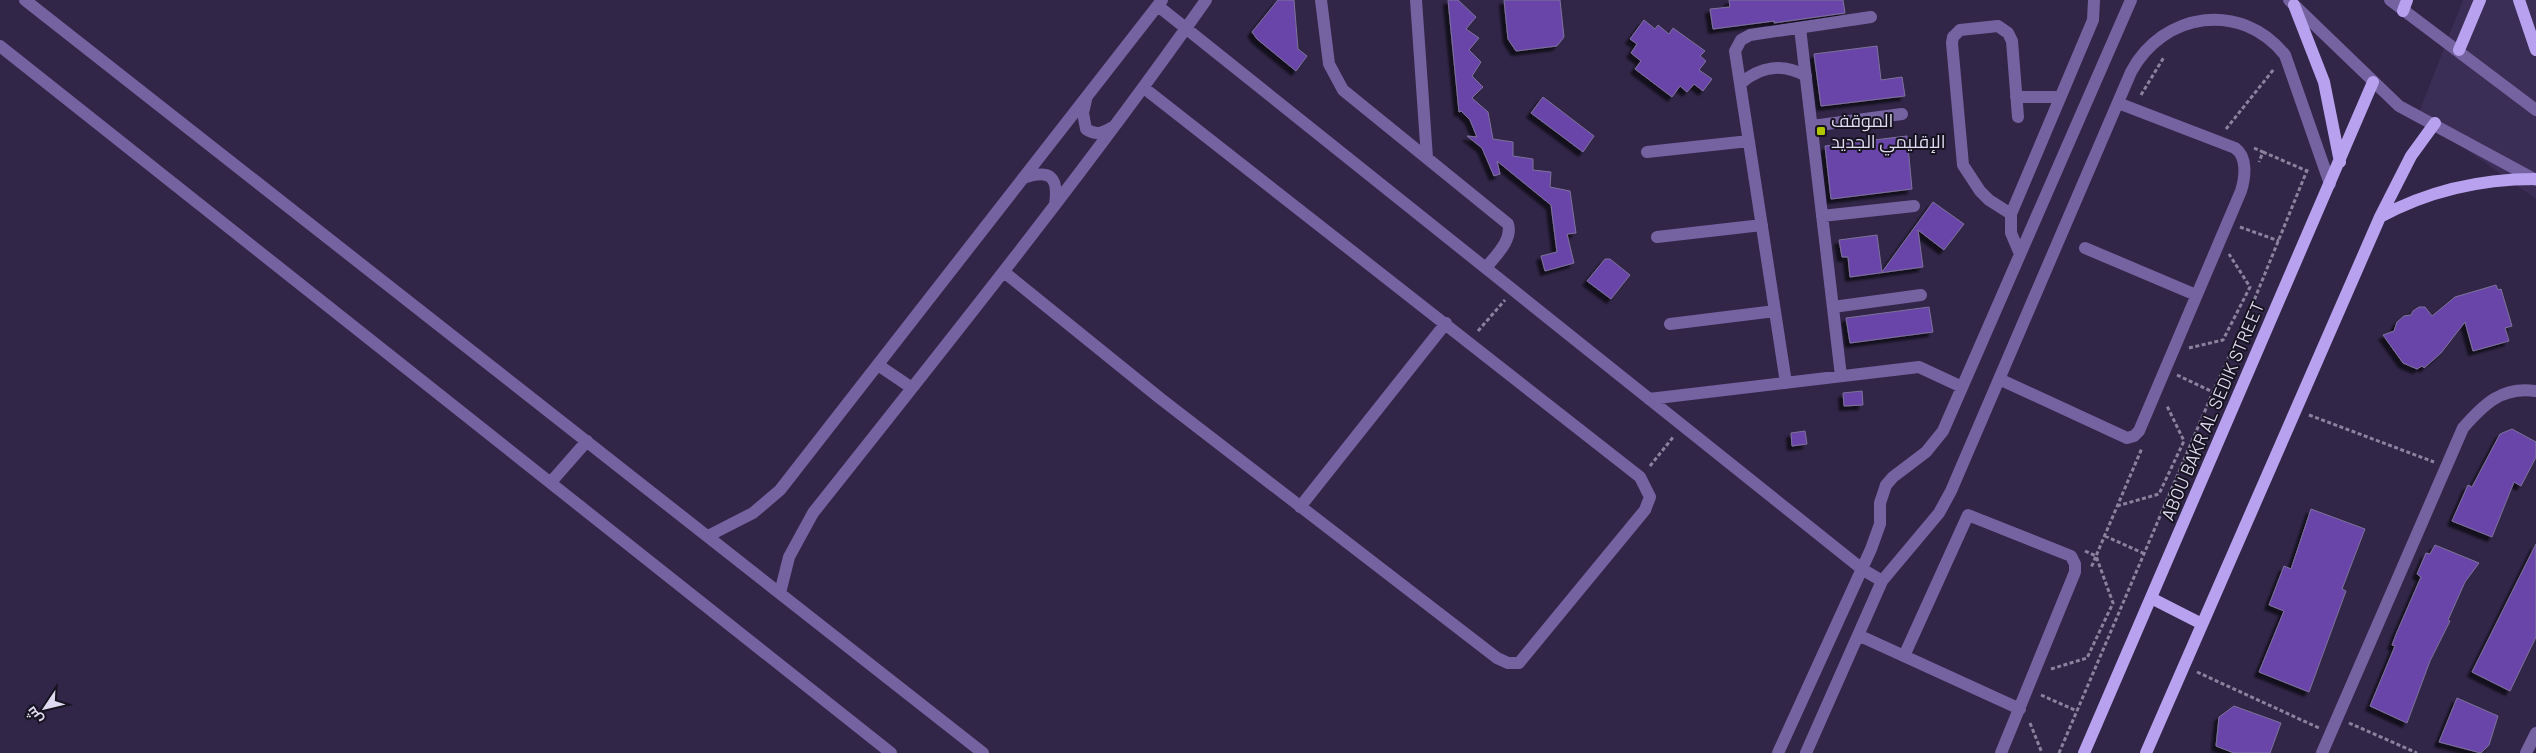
<svg xmlns="http://www.w3.org/2000/svg" width="2536" height="753" font-family="Barlow,Cairo,sans-serif">
<defs>
<filter id="shadow"><feDropShadow dx="-4.5" dy="4.5" stdDeviation="1" flood-color="#0009"/></filter>
</defs>
<rect width="100%" height="100%" fill="#312647"/>
<path fill="#3b2e56" d="M2463,0H2536V199L2418,115Z"/>
<path fill="#6944aa" stroke="#7d739a" filter="url(#shadow)" d="M1278,0H1294L1298,49L1307,56L1296,71L1257,39L1252,32Z
M1448,0H1458L1476,17L1466,29L1479,38L1469,50L1481,62L1472,76L1483,87L1472,98L1488,112L1493,139L1513,142V156L1533,159V170L1551,172L1550,187L1570,191L1576,233L1567,234L1574,263L1545,271L1541,256L1557,252L1551,205L1497,161L1500,174L1494,176L1482,148L1467,136L1477,137L1470,120L1461,111L1459,112Z
M1504,0H1560L1564,37L1557,46L1516,51L1508,39Z
M1729,0H1843L1845,13L1774,23V21L1713,29L1710,9L1730,7Z
M1644,20L1655,29L1658,25L1669,34L1673,28L1705,51L1700,56L1706,61L1699,70L1712,79L1703,91L1694,84L1687,92L1680,86L1672,97L1635,69L1641,61L1631,53L1637,44L1630,39Z
M1877,46L1881,80L1902,77L1905,96L1821,106L1814,54Z
M1543,97L1594,136L1583,152L1531,113Z
M1907,136L1912,189L1831,199L1825,146Z
M1933,202L1964,224L1944,250L1918,230L1923,267L1850,277L1848,257H1842L1839,240L1877,235L1882,272Z
M1605,259H1610L1630,275L1611,299L1587,281Z
M2496,285L2498,290L2501,289L2512,326L2505,328L2509,341L2473,351L2465,322L2441,353L2424,368L2422,366L2417,369L2403,363L2383,335L2394,331L2397,322L2404,316L2411,315L2413,311L2419,307H2425L2432,316L2455,297Z
M1929,307L1933,332L1850,343L1846,318Z
M1862,391L1863,405L1844,406L1843,393Z
M2512,429L2536,442V457L2521,486L2514,482L2492,537L2452,521L2468,485L2472,487L2500,434Z
M1805,431L1807,444L1792,446L1791,433Z
M2311,509L2365,529L2342,589L2346,591L2309,692L2259,672L2284,611L2269,605L2284,566L2291,569Z
M2536,544V637L2510,691L2472,672Z
M2435,545L2479,563L2465,582L2448,620L2450,621L2430,661L2407,723L2370,706L2395,646L2392,645L2397,632L2421,577L2417,574L2426,553L2430,554Z
M2457,698L2498,716L2489,745L2481,753L2439,742Z
M2234,706L2281,723L2270,753H2234L2216,746L2219,717Z"/>
<g fill="none" stroke-linecap="round" stroke-linejoin="round">
<path stroke="#8b839e" stroke-width="3" stroke-dasharray="4 2.5" stroke-linecap="butt" d="M2141,95L2164,57
M2226,129L2274,69
M2254,148L2263,152L2259,162
M2263,152L2307,171
M2240,227L2279,241
M1478,331L1505,300
M2189,348L2223,340L2250,287L2229,254
M2177,375L2213,392
M2309,415L2434,462
M1650,466L1674,436
M2117,506L2159,494L2184,441L2167,406
M2105,536L2145,554
M2085,551L2096,556L2091,568
M2051,669L2087,658L2113,603L2096,556L2142,448
M2197,672L2319,728
M2041,695L2077,711
M2030,723L2042,753
M2349,723L2417,753
M2059,753L2213,392L2253,303L2308,168"/>
<path stroke="#7562a1" stroke-width="12" d="M25,0L983,753
M1321,0L1329,64L1343,90L1508,224C1513,240 1495,256 1486,268
M1416,0L1427,158
M2289,0L2399,106L2536,180
M2390,0L2536,110
M1158,6L1862,569L1882,581
M1800,28L1841,376
M0,46L891,753
M1740,84C1760,66 1783,63 1806,76
M2016,97H2060
M1086,100L1083,113L1086,129C1096,136 1103,133 1113,127
M1812,126L1902,114
M1647,152L1749,141
M1023,178C1050,169 1059,176 1055,205
M2011,214L1989,200L1980,191L1963,165L1952,43L1953,37L1960,30L1998,26L2008,33L2012,41L2018,117
M1822,216L1914,206
M1657,237L1762,225
M2085,248L2196,295
M2020,254L2011,233V214L2093,20L2094,0
M1004,272L1161,399L1497,658L1508,663H1519L1645,510L1650,497L1640,477L1144,88
M1833,307L1921,295
M1670,324L1775,311
M878,365L912,388
M1999,379L2127,438L2134,436L2139,431L2241,191C2245,178 2248,157 2235,148L2118,103
M1786,383L1735,51L1741,40L1750,35L1871,17
M1649,399L1919,367L1962,387
M551,482L587,441
M1300,507L1446,323
M708,536L753,513L780,490L1162,0
M780,593L789,557L813,513C947,344 1082,176 1206,0
M1858,635L2020,709
M1904,656L1968,515L2071,556L2075,564V572L2001,753
M1778,753L1871,549L1880,524V503L1886,485L1893,477L1926,452L1943,431L2131,0
M1806,753L1882,581L1939,513L1951,491L2131,72C2163,12 2241,0 2285,55L2330,184
M2322,753L2463,428C2484,404 2502,386 2536,391
M2526,753L2536,733"/>
<path stroke="#b8a2ef" stroke-width="12" d="M2519,0L2536,50
M2294,5L2324,82L2340,162
M2403,11L2407,0
M2459,50L2480,0
M2380,217C2428,191 2481,179 2535,179
M2151,598L2202,624
M2084,753L2373,82
M2146,753L2380,217L2411,156L2435,123"/>
</g>
<rect fill="#b1c500" stroke="#171321" stroke-width="2" x="1816" y="126" width="10" height="10" rx="2.5"/>
<g text-anchor="middle" stroke-width="4" stroke-linejoin="round" paint-order="stroke">
<g font-size="18" fill="#dfdaef" stroke="#171321" text-anchor="start">
<text x="1831" y="127">الموقف<tspan x="1831" dy="21">الإقليمي الجديد</tspan></text>
</g>
<g font-size="18" fill="#dfdaef" stroke="#171321">
<text transform="translate(2213 411) rotate(-67)" y="6">ABOU BAKR AL SEDIK STREET</text>
</g>
</g>
<g transform="translate(45 708) rotate(235)" stroke="#171321" stroke-width="4" paint-order="stroke">
<path d="M0-4L9 19L0 12L-9 19Z" fill="#dfdaef"/>
<text y="-8" font-size="14" font-weight="bold" text-anchor="middle" fill="#dfdaef">ش</text>
</g>
</svg>
